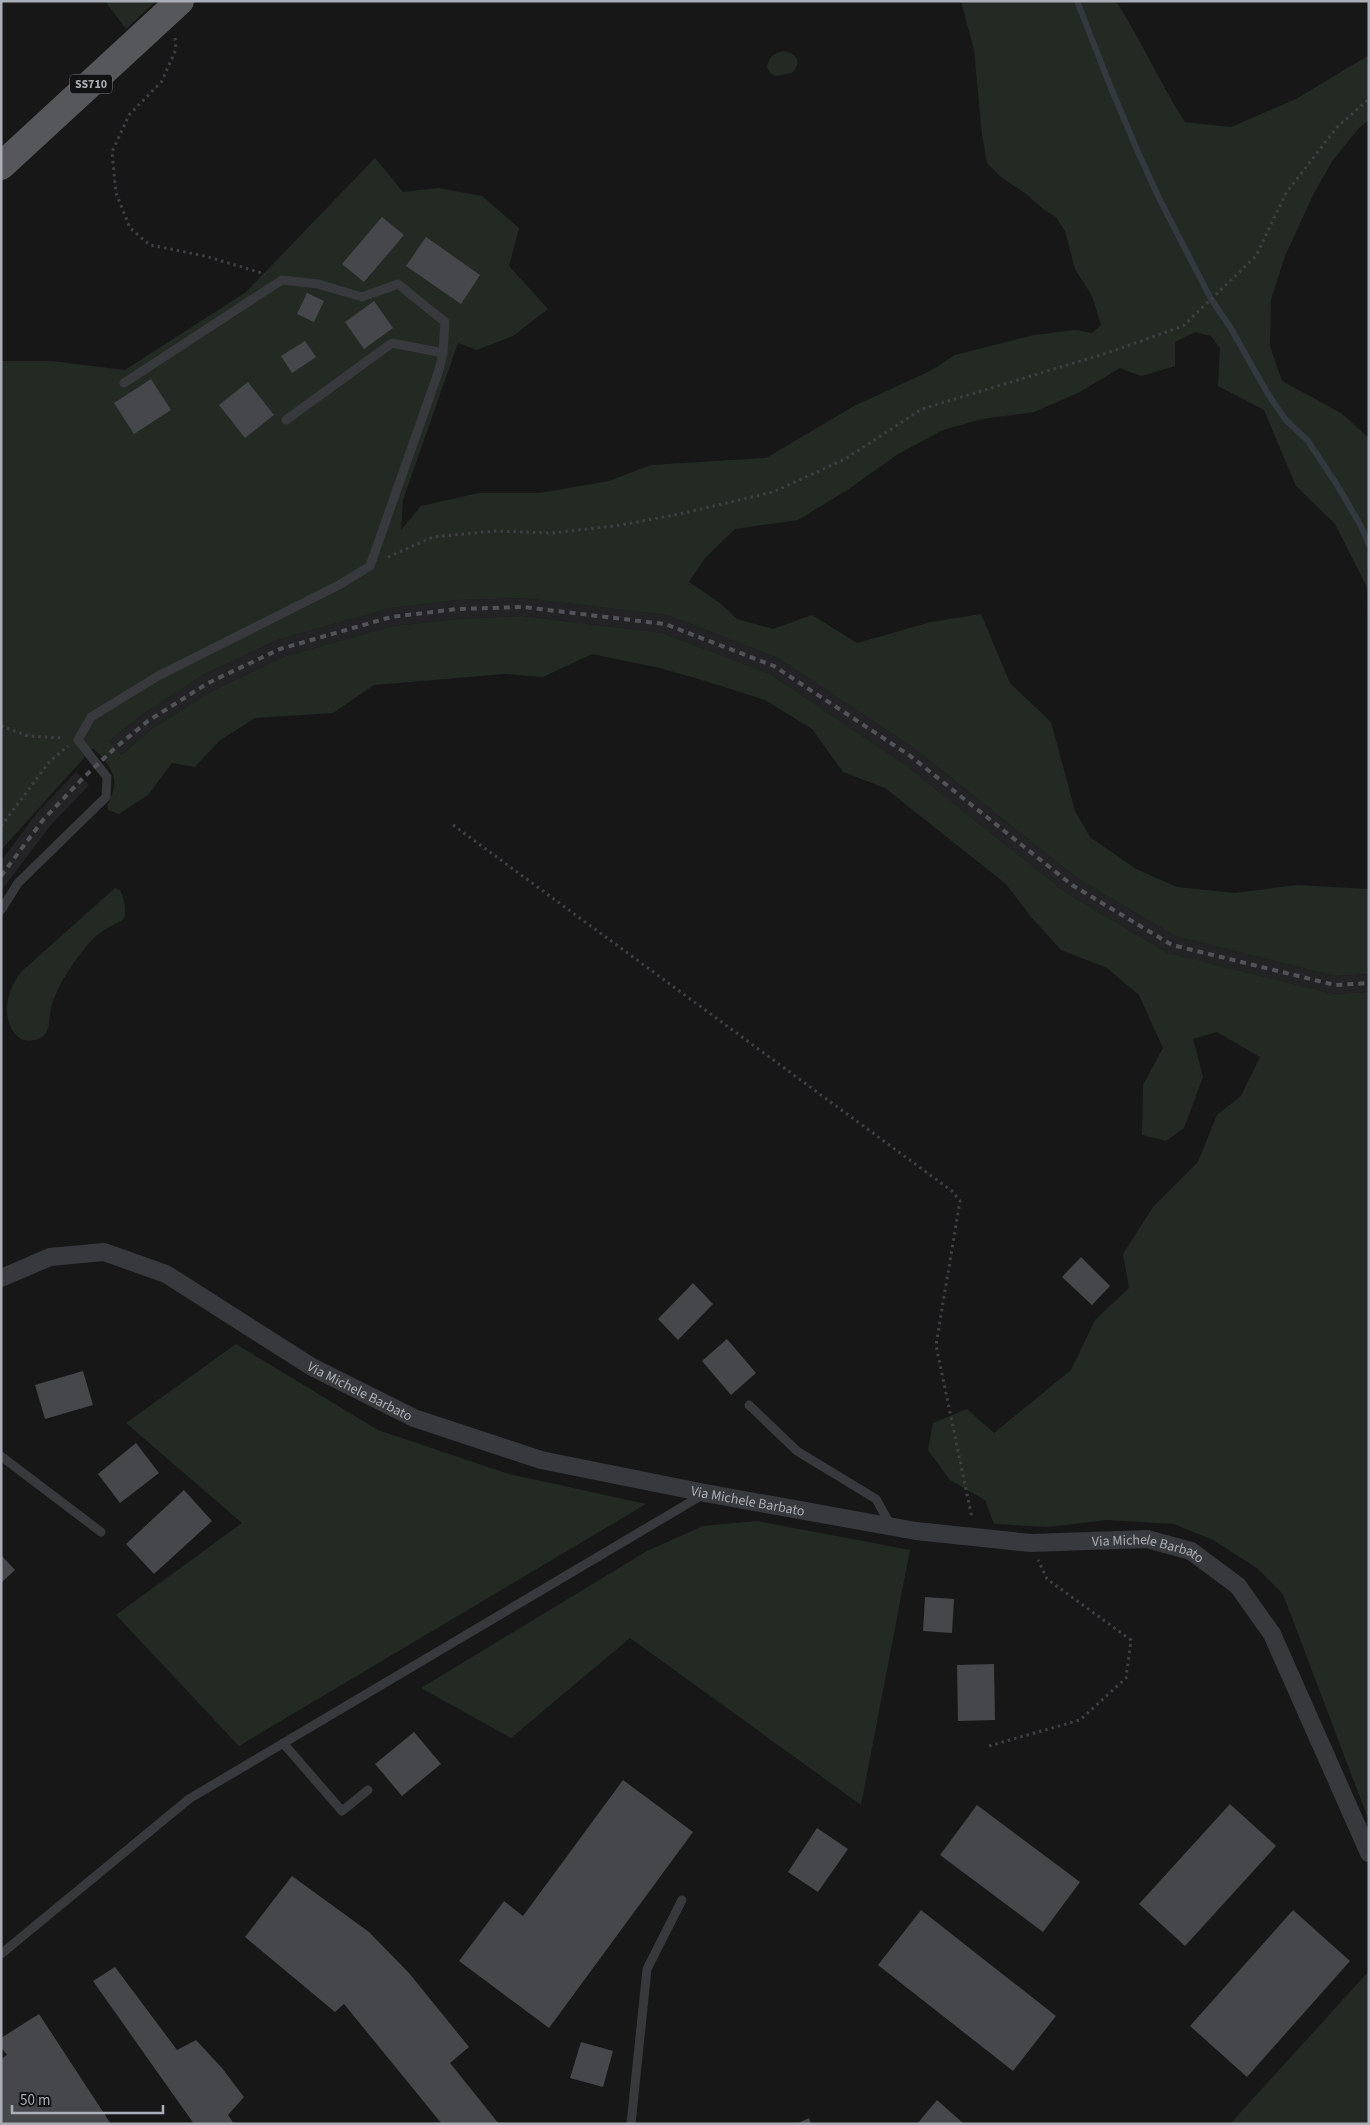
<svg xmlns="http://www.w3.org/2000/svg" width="1370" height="2125" font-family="'Source Sans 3',sans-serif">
<rect width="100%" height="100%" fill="#171718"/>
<path fill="#232325" d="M524,598L667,615L778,658L914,748L1077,878L1175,936L1335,976L1369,974V992L1334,994L1168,953L1066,893L903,763L770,674L662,633L523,616L458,619L393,626L283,657L212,691L153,728L121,755L109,741L143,714L203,675L277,640L390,608L457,600Z
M76,772L89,785L50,826L1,891V861L36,814Z"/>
<path fill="#232a24" d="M105,1H156L126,29Z
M961,1H1116C1141,40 1160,83 1185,122L1231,127L1296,99L1369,55V120L1359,128L1333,160L1314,193L1285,256L1271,300L1270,346L1282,381L1341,413L1369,438V646L1367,587L1335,524L1296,486L1264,410L1218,386L1220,348L1211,336L1195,332L1175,342V366L1141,376L1120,368L1080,392L1034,412L982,419L943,430L898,454L849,489L798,520L735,529L705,558L689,582L720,603L737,619L773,629L812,615L857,643L931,622L981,614L1010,683L1051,722L1075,811L1090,837L1136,869L1177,887L1235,893L1297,885L1369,889V974L1335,976L1175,936L1077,878L914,748L778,658L667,615L523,598L457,600L390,608L277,640L203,675L143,714L109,741L121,755L153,728L212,691L283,657L393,626L458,619L523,616L662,633L770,674L903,763L1066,893L1168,953L1334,994L1369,992V1821L1283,1594L1257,1568L1213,1540L1174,1524L1107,1520L1048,1527L994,1524L985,1500L950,1480L928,1450L933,1423L967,1409L994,1433L1071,1370L1095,1320L1129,1288L1123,1254L1153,1207L1198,1162L1217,1115L1241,1096L1260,1057L1217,1032L1193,1039L1203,1077L1184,1128L1166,1141L1142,1135L1143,1085L1163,1048L1139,995L1107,968L1061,950L1031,917L1006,884L885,788L843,772L812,729L765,700L712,683L660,668L592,654L543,677L504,674L374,685L333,713L255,718L219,741L195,767L172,763L148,795L119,814L108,810C107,802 111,799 113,791C119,774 104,759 93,748L1,850V361H51L125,370L246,292L375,158L403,192L438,188L482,196L519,228L509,266L548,309L513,336L477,350L458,343L403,500L401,530L421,506L479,493H539L609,481L651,465L766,458L854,406L930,371L955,355L1034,335L1075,330L1092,333L1101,325L1092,296L1075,269L1065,231L1056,217L1043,209L1026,194L1001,177L987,163L982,135L974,50Z
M784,51C797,54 803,62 792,73L775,76L770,73L767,67C769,56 774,53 784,51Z
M115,888L120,890C125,900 126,908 124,919C114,925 104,929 95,937C79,952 56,987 51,1008C49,1016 50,1024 47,1031C42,1041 30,1042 21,1039C0,1024 5,992 21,972Z
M236,1344L378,1430L509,1474L646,1504L239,1746L116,1615L242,1523L126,1423Z
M757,1521L910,1550L861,1805L630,1638L511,1738L421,1688L647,1551L703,1526Z
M1369,1971V2124H1230Z"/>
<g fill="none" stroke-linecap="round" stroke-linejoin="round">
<path stroke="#323a40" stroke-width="6" d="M1077,1L1111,88L1138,152L1159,198L1211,299L1230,327L1268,394L1285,419L1308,441L1337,485L1361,526L1369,545"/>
</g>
<path fill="#46474b" d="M382,217L404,235L364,282L342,264Z
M426,237L480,275L461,304L406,266Z
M307,293L324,301L314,322L297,314Z
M374,301L393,328L364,349L345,322Z
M305,341L316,357L292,373L281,356Z
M151,379L171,410L134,434L114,403Z
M248,382L274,415L245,438L219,405Z
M1081,1257L1110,1286L1092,1305L1062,1277Z
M693,1283L713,1304L678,1340L658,1319Z
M727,1339L756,1373L731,1395L702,1361Z
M83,1371L93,1405L45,1419L35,1385Z
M136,1443L159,1473L120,1503L98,1474Z
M184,1490L212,1521L154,1574L126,1544Z
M1,1555L15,1570L1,1583Z
M925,1597L954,1599L952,1633L923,1631Z
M994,1664L995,1720L958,1721L957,1665Z
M414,1732L441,1764L402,1796L375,1764Z
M623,1780L693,1832L549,2028L459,1961L504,1901L523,1916Z
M1230,1804L1276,1846L1185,1946L1139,1904Z
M977,1805L1080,1882L1043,1932L940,1855Z
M817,1828L848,1849L818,1892L788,1872Z
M292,1876L369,1932L409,1973L469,2047L450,2063L499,2124H442L344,2004L335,2012L245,1937Z
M921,1910L1056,2016L1013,2071L878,1965Z
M1293,1910L1350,1961L1247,2077L1190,2026Z
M115,1967L177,2050L196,2040L222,2068L244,2097L228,2115L234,2124H194L93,1981Z
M39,2014L111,2124H1V2059L7,2055L1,2047V2038Z
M581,2042L613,2051L603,2087L570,2078Z
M937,2100L964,2124H917Z
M809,2118L811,2124H796Z"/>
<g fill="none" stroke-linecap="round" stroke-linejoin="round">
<path stroke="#3e4044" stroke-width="3" stroke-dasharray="2.5 4" stroke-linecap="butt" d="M175,38L176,49L162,81L129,115L112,152L116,193L130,228L150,245L205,256L265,274
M388,557L433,537L494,531L552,533L621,525L680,514L773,492L845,459L922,409L1110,352L1183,326L1256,256L1286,193L1337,127L1369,99
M1,726L28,736L64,738
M453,825L952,1191L960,1201L936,1345L972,1518
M1,826L50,761L68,746
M989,1746L1080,1720L1126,1678L1131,1640L1047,1579L1038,1560"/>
<path stroke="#38393d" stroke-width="9" d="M286,420L392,343L443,353
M1,910L18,883L106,797L107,777L78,740L91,717L158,676L339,585L370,566L439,370L443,353L445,322L398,284L362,297L318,284L282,280L124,383
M749,1405L797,1451L876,1499L891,1526
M1,1456L101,1532
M283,1743L342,1811L368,1790
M1,1954L189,1799L704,1494
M631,2124L647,1969L682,1900"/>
<path stroke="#38393d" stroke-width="18" id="s1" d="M1,1278L50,1257L104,1252L166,1274L312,1367L414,1418L541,1460L705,1493L916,1531L1031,1543L1147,1539L1191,1551L1238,1586L1272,1634L1369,1853"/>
<path stroke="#55575b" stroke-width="28" d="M1,166L180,1"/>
<path stroke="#515358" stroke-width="4" stroke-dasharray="6 5" stroke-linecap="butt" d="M1,876L43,820L83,778L115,748L148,721L208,683L280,649L391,617L457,609L523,607L665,624L774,666L909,755L1072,885L1172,945L1335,985L1369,983"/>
</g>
<g text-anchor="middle" stroke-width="4.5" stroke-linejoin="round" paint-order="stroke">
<rect fill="#121213" stroke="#7c8086" stroke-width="1" x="70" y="74.5" width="42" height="19" rx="4"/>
<g font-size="12" font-weight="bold" fill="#aaafb7">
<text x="91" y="88">SS710</text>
</g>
<g font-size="14" fill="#aaafb7" stroke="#121213">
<text dy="5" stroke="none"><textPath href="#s1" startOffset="400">Via Michele Barbato</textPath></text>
<text dy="5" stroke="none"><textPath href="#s1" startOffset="805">Via Michele Barbato</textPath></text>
<text dy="5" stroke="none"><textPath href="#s1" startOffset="1210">Via Michele Barbato</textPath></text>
</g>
</g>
<rect width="1370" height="2125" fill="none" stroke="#aaafb7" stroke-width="5"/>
<path d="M12 2105v8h151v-8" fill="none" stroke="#aaafb7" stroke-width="2.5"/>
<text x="20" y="2105" font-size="15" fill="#aaafb7" stroke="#121213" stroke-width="4" paint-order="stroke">50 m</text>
</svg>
